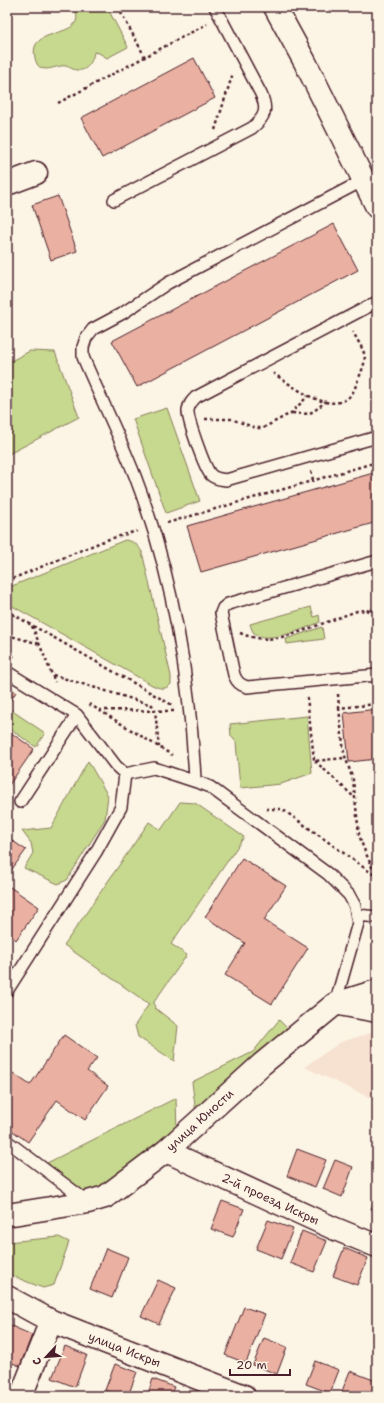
<svg xmlns="http://www.w3.org/2000/svg" width="384" height="1403" font-family="'Shantell Sans',sans-serif">
<rect width="100%" height="100%" fill="#fcf5e5"/>
<filter id="ink" filterUnits="userSpaceOnUse"><feTurbulence type="fractalNoise" baseFrequency=".025" numOctaves="2"/><feDisplacementMap in="SourceGraphic" scale="8" xChannelSelector="R" yChannelSelector="G"/><feConvolveMatrix kernelMatrix="1 2 1 2 8 2 1 2 1" color-interpolation-filters="sRGB"/></filter>
<g filter="url(#ink)">
<path fill="#f7e1d1" d="M377,1031V1101L304,1067L341,1042Z"/>
<path fill="#c7d98e" stroke="#887c5c" d="M74,7H107L128,47L107,58L99,53L94,52C93,61 87,72 77,70C73,70 70,67 66,66C56,64 39,78 35,58C26,23 91,42 74,7Z
M30,351L55,352L79,417L7,455V359L11,361Z
M167,408L200,501L166,513L133,419Z
M125,540C134,541 138,545 142,552L171,676V684C165,691 159,688 152,685L7,603V588Z
M311,607L314,617L319,615L320,622C307,628 266,645 254,633C252,631 251,627 250,624Z
M322,627L324,639L287,644L286,639Z
M11,710L45,733L36,747L7,727V716Z
M307,716L312,773L281,784L240,788L236,742L231,736L230,724Z
M88,761L108,796L105,819L67,880L58,884L24,868L33,853L31,843L22,831L51,828Z
M180,802L195,803L244,837L171,944L187,955L154,1002L155,1008L178,1026L174,1061L138,1037L135,1025L149,1004L64,945L149,822L161,830Z
M279,1020L288,1029L196,1114L192,1082L253,1052Z
M176,1098L177,1132L114,1180L91,1193L84,1192L47,1163Z
M59,1237L69,1242L54,1285L43,1288L7,1274V1242Z"/>
<path fill="#eab1a2" stroke="#4a1f2b" d="M194,58L215,98L102,158L81,118Z
M58,196L77,251L51,260L32,205Z
M334,224L358,270L137,387L112,341Z
M377,472V522L201,572L187,526Z
M7,686L16,692L7,706Z
M377,709V759L349,762L344,713Z
M7,730L34,749L7,788Z
M7,837L26,850L7,876Z
M242,858L286,886L264,920L308,948L272,1004L225,975L245,943L205,917Z
M7,885L39,907L16,940L7,933Z
M64,1035L97,1058L87,1071L108,1086L85,1120L57,1100L28,1142L7,1127V1069L30,1085Z
M297,1149L326,1160L315,1187L287,1176Z
M335,1160L353,1167L342,1197L323,1189Z
M377,1193V1211L371,1209Z
M222,1201L244,1209L233,1237L211,1229Z
M268,1220L293,1229L281,1259L256,1249Z
M302,1231L327,1241L314,1272L290,1263Z
M106,1248L128,1257L112,1298L90,1289Z
M344,1248L368,1258L357,1285L333,1276Z
M158,1280L176,1288L159,1324L141,1316Z
M244,1307L265,1314L246,1363L225,1355Z
M9,1325L32,1335L20,1366L7,1361V1331Z
M264,1338L287,1347L277,1374L253,1365Z
M65,1346L87,1355L75,1387L52,1378Z
M315,1361L339,1370L330,1393L306,1384Z
M115,1364L137,1372L128,1396H119L105,1390Z
M350,1371L376,1381L371,1396H340Z
M153,1379L174,1387L170,1396H147Z"/>
<g fill="none" stroke-linecap="round" stroke-linejoin="round">
<defs>
<path id="service" d="M114,200L252,128C265,117 268,110 261,94L215,7
M377,302L196,397C192,401 189,404 188,410C187,419 205,469 211,475C215,479 220,479 226,480L377,437
M377,561L228,604L223,608L221,613L234,675C237,682 240,685 247,687L377,675
M7,672L77,715
M125,774L154,768L203,784L210,787L328,874L349,895L355,906L358,923L335,1004
M195,780C190,677 172,573 135,476C119,435 100,397 83,357V347L86,338L93,329L123,313L168,283L364,180
M357,915L377,917
M7,991L96,852L121,807L125,774L116,766L77,715L20,802
M7,1141L88,1202"/>
<g id="minor">
<path d="M275,7L305,62L377,207"/>
<path d="M7,184L36,173"/>
<path d="M339,1004L377,1011"/>
<path id="s1" d="M166,1151L333,1228L377,1246"/>
<path id="s2" d="M7,1215L88,1202L105,1197L166,1151L262,1064L335,1004L377,991"/>
<path id="s3" d="M7,1297L51,1321L244,1396"/>
<path d="M21,1396L51,1321"/>
</g>
</defs>
<use href="#service" stroke="#4a1f2b" stroke-width="14"/>
<use href="#minor" stroke="#4a1f2b" stroke-width="25"/>
<path stroke="#4a1f2b" stroke-width="2.5" stroke-dasharray="3 3" stroke-linecap="butt" d="M118,7L145,57
M58,103L207,24
M215,130L233,73
M273,373C290,384 330,417 350,396C354,392 356,385 358,380C369,354 366,356 353,332
M292,413C311,415 311,414 326,401
M205,419H231L256,428H263L291,413L308,396
M311,471L313,480
M167,523L377,462
M7,581L106,540L137,531
M7,611L174,706
M370,611L377,605
M32,626L55,682
M240,633C268,645 289,636 316,626C330,621 343,616 357,611L366,610L377,613
M7,635L40,644
M7,652L14,657
M53,675L152,705L155,710L159,747
M338,694L339,708L377,704
M307,697L314,759L315,761L344,758
M89,704L172,755
M339,708L344,753L353,780L359,834L363,847L376,876
M99,710L174,711
M315,761L355,798
M266,809H282L377,877"/>
<use href="#service" stroke="#fcf5e5" stroke-width="11"/>
<use href="#minor" stroke="#fcf5e5" stroke-width="22"/>
</g>
</g>
<g text-anchor="middle" stroke-width="4" stroke-linejoin="round" paint-order="stroke">
<g font-size="12" fill="#4a1f2b" stroke="#fcf5e5">
<text dy="4" stroke="none"><textPath href="#s2" startOffset="222">улица Юности</textPath></text>
<text dy="4" stroke="none"><textPath href="#s1" startOffset="115">2-й проезд Искры</textPath></text>
<text dy="4" stroke="none"><textPath href="#s3" startOffset="129">улица Искры</textPath></text>
</g>
</g>
<rect width="384" height="1403" fill="none" stroke="#fcf5e5" stroke-width="24"/>
<rect x="12" y="12" width="360" height="1379" fill="none" stroke="#4a1f2b" stroke-width="1.5" filter="url(#ink)"/>
<g transform="translate(46 1357) rotate(244)" stroke="#fcf5e5" stroke-width="3" paint-order="stroke">
<path d="M0-3L7 15L0 10L-7 15Z" fill="#4a1f2b"/>
<text y="-6" font-size="11" font-weight="bold" text-anchor="middle" fill="#4a1f2b">С</text>
</g>
<path d="M230 1369v6h60v-6" fill="none" stroke="#4a1f2b" stroke-width="2"/>
<text x="236" y="1369" font-size="12" fill="#4a1f2b" stroke="#fcf5e5" stroke-width="3" paint-order="stroke">20 m</text>
</svg>
